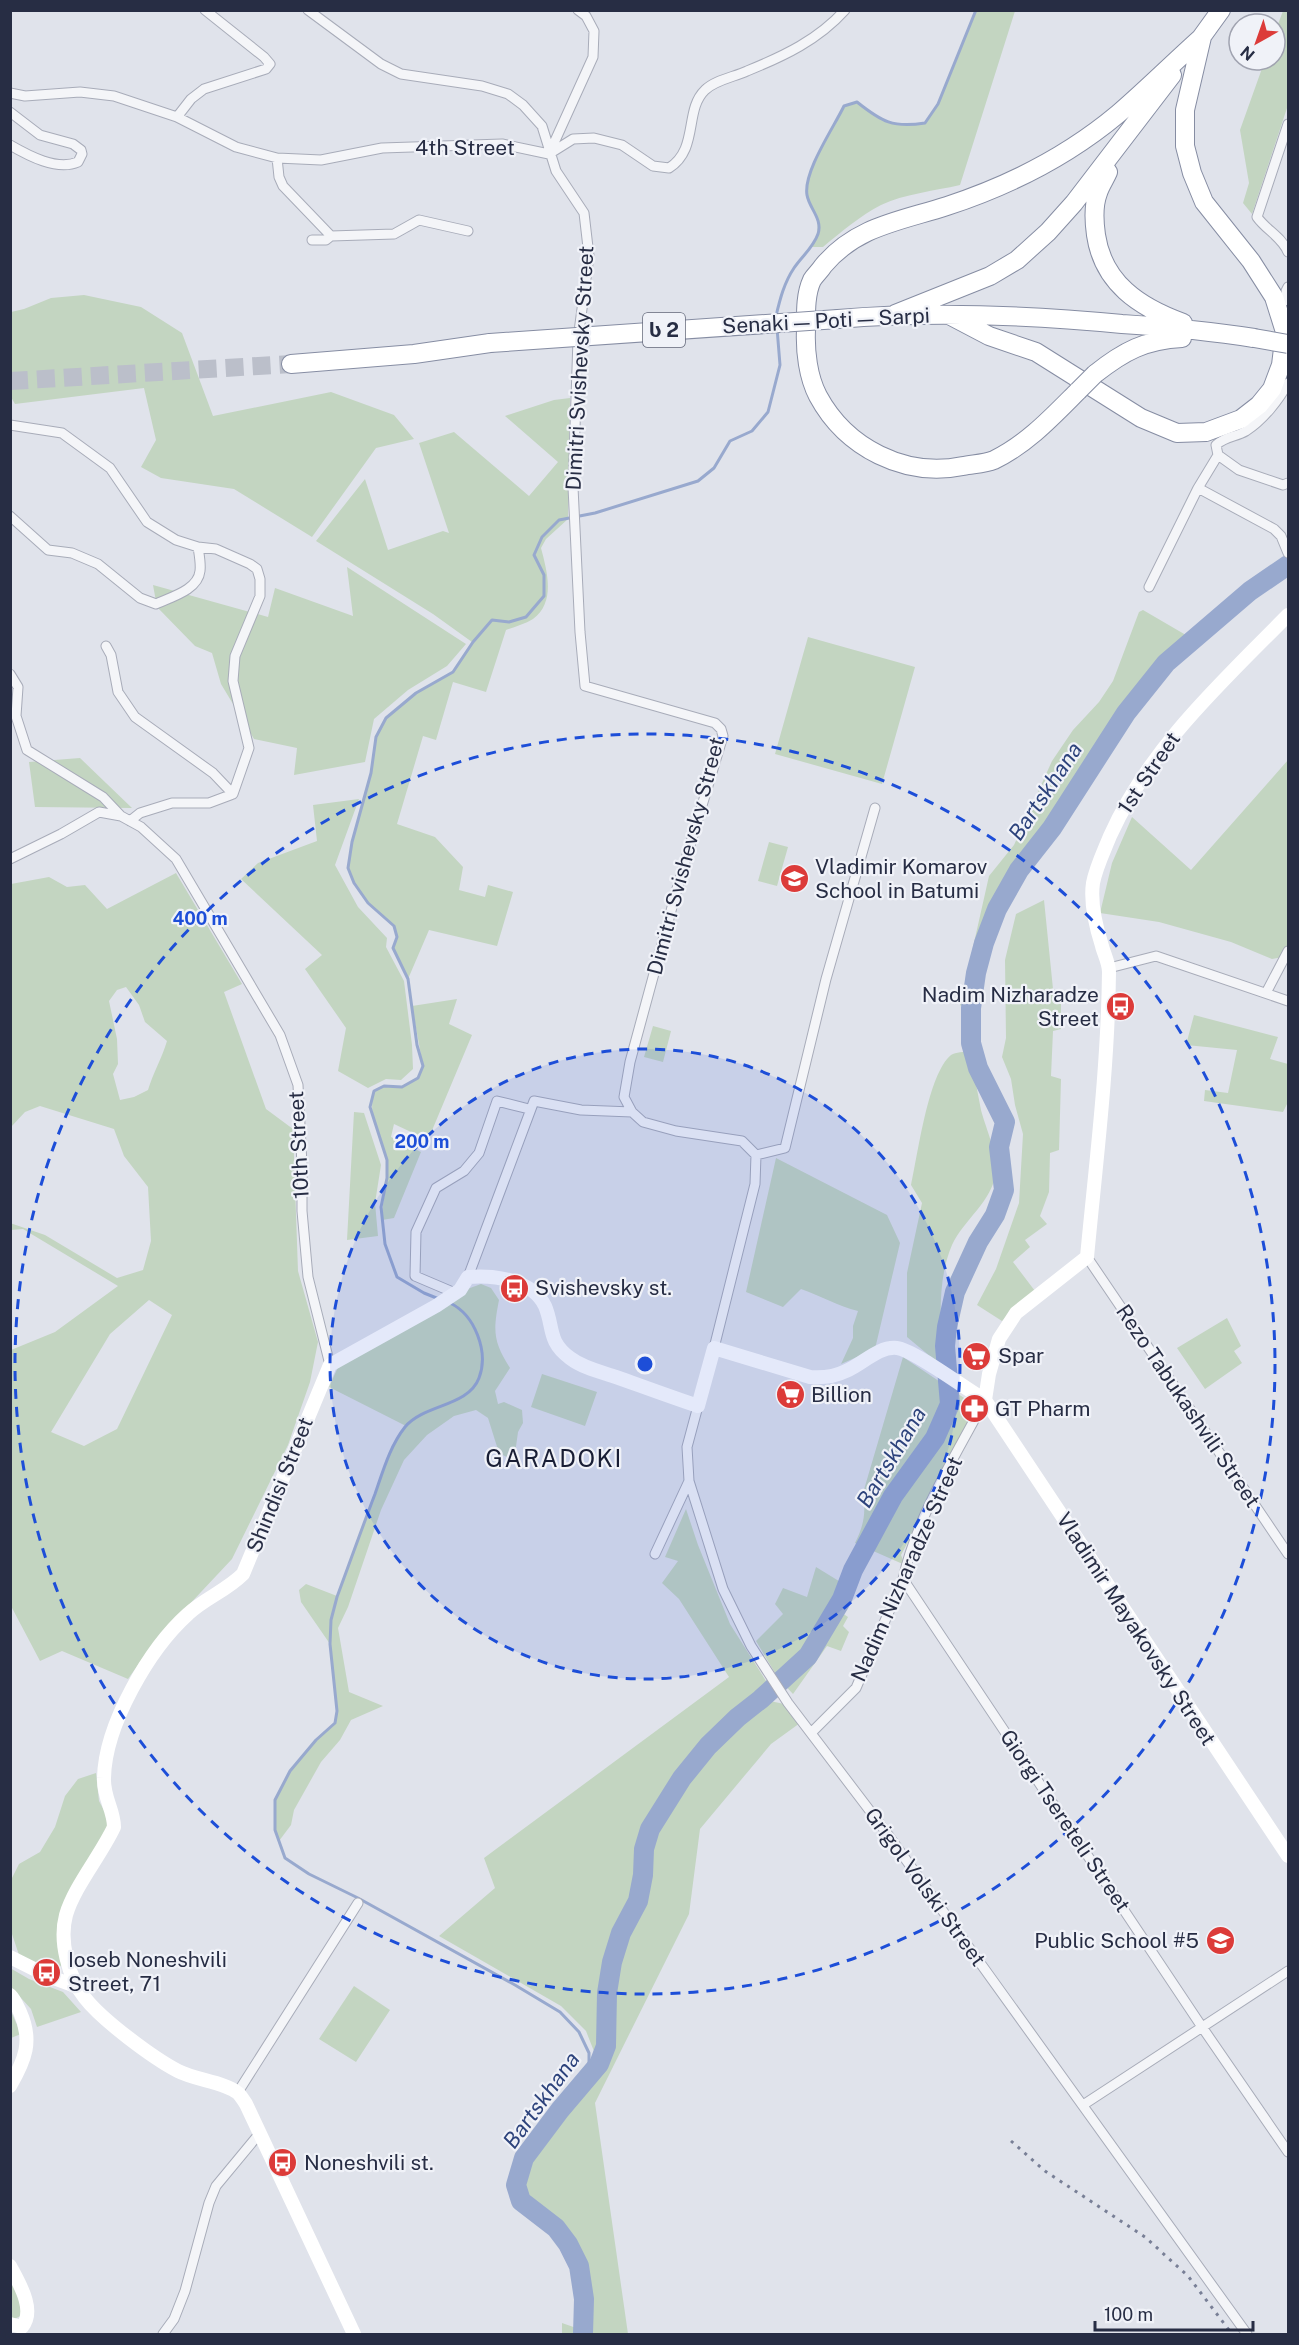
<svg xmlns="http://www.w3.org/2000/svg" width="1299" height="2345" font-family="'Public Sans','Noto Sans Georgian',sans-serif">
<rect width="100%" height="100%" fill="#e0e3eb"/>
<path fill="#c3d5c1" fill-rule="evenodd" d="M976,11H1015L960,185C934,191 904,194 881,205C860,216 841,232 823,247H812C819,231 820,223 812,207C811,204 807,199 807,195C803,171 834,128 844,106L857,102C881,122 893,129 925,123L938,104Z
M1283,11H1288V105L1252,214L1243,203L1249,183L1240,130L1265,60H1275V32Z
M84,295L141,307L182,333L213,416L331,392L394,415L414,439L376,448L312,537L234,489L161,478L141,467L156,440L144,388L15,404L11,397V312L24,309L51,298Z
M570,398L568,519L546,539L541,548C547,571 556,602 533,619C525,624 514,627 506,630L486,692L453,682L436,740L423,736L397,824L435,837L463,867L459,890L485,897L488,885L513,892L497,946L429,930L408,979L393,948L397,937L394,926L368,903L354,883L348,868L352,842L371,773L376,737L386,718L416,693L453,672L472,642L433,614L316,541L365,479L388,550L443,531L449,533L419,443L454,432L529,496L558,462L505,416L554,400Z
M347,567L466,644L447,666L408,690L374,719L365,762L294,775L297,748L254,739L221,684L212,653L195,646L157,607L153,585L268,617L275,588L353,616Z
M1143,610L1191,638L1167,657L1122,710L1080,768L992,906L967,1010L960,1005L989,876L1014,845L1052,761L1073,730L1099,702L1113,681L1139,612Z
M808,637L915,667L882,784L775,754Z
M80,758L132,808L35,807L29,762Z
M1288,760V956L1272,959L1231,942L1159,922L1100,913L1112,863L1132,817L1191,870Z
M359,799L335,865L358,907L387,938L386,947L404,981L412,1045L413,1069L401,1080L386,1079L368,1088L338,1071L346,1028L305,969L322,955L241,879L258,863L317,841L313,805Z
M769,842L788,847L777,886L758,881Z
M176,873L242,984L224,992L266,1109L293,1129L298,1271L318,1342L310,1382L288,1445L232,1559L155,1641L128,1679L62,1651L40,1661L11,1606V1350L55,1332L118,1286L23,1229L11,1230L10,1223L45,1235L117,1278L143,1270L151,1241L148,1187L124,1156L114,1129L40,1106L25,1112L11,1127V884L49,877L67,887L85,885L107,909ZM126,987L139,1005L145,1022L167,1041C162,1058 153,1073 148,1090L134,1097L120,1100L113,1074L118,1064L117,1039L109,1001L117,990ZM149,1300L172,1315L117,1429L84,1446L51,1432L110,1334Z
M1044,900L1053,989L1061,992V1029L1053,1031L1051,1076L1061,1079L1059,1150L1050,1153L1049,1192L1040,1216L1047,1224L1025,1240L1030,1247L1013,1262L1035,1291L1002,1321L977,1305L996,1269L1019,1203L1023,1134L1015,1105L1011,1079L1002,1057L1006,1038L1005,960L1016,914Z
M457,999L449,1024L472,1035L428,1140L394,1124L391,1137L421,1152L394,1218L382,1220C381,1200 391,1179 387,1159C381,1132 367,1121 374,1091L384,1086L402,1087L418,1078L423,1066L412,1006Z
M1194,1015L1278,1037L1270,1059L1288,1064V1102L1283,1112L1204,1101L1205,1090L1228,1093L1237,1050L1186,1045Z
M653,1026L671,1031L663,1062L644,1057Z
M969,1051C974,1071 977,1090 981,1110C985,1126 998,1155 996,1172C992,1202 965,1218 952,1245C936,1282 941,1328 943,1367L907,1337V1273L922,1203L911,1185C918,1154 928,1074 951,1055C956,1052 964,1052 969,1051Z
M354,1112L364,1113L381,1165L375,1203L378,1236L347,1240Z
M776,1158L887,1215L900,1243L875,1349L841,1364L853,1338V1326L858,1311C838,1306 821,1296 801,1289L783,1307L746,1292Z
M481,1284L491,1288L499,1300C493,1331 493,1341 510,1368L495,1391L498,1404L504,1402L522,1410L523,1423L518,1432L514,1461L499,1453L488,1418L476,1410L454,1416L427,1435L404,1460L381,1510L348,1607L338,1628L349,1692L383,1706L351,1720L340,1740L321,1762L294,1810L291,1825L279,1841L275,1830V1800L290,1771L316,1741L335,1723L337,1711L330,1644L301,1602L299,1590L306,1584L337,1596L391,1449L406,1426L329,1387L339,1365L462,1291Z
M1227,1318L1241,1346L1234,1351L1242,1363L1205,1389L1177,1348Z
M903,1357L979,1408L901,1555L905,1565L855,1543C864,1525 866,1513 863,1493Z
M542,1374L597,1392L585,1426L531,1407Z
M686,1509L698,1545L730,1624L766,1681L761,1699L784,1704L800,1723L771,1744L700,1829L689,1914L595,2103L628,2334H562V2323L582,2330L584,2299L579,2266L568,2244L556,2228L521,2201L516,2185L524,2158L560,2110L599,2064L586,2031L561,2006L439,1936L495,1888L484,1858L729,1677L679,1599L662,1583L678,1561L665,1557Z
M816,1567L847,1586L836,1609L848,1617L843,1626L849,1632L841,1651L827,1646L793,1694L778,1678L756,1641L783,1614L775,1604L783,1588L807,1597Z
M96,1773L99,1801L109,1820V1826L70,1897L62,1964L57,1971H47L20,1958L11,1931L10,1882L19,1864L40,1852L55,1827L65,1796L78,1779Z
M10,1968L29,1979L63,1992L81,2012L37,2027L31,2009L11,1987Z
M354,1986L390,2010L356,2062L319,2039Z
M10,2009L21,2034L11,2038H10Z
M10,2277L21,2301V2316L14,2319L11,2317Z"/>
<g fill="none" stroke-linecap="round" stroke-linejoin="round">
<path stroke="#98a9ce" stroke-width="3" d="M776,316C780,299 784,283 794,268C802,256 813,248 818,234C823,219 809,208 807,195C803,172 834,127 844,106L857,102C882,122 893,128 925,123L938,104L976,10
M439,1299L424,1293L397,1277L385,1244L381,1207L387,1178V1160L370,1107L374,1091L384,1086L402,1087L418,1078L423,1066L417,1045L408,979L393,948L397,937L394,926L368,903L354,883L348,868L352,842L371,773L376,737L386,718L416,693L453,672L473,642L492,620L509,622L526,617L544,596V575L534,555L542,537L559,520L595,513L698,481L714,468L730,441L752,431L768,412L780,365L777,328
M450,1303C475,1315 489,1352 479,1378C468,1407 424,1404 405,1427C390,1446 383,1471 375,1494C362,1528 350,1562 337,1597L331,1620L330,1644L337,1711L335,1723L316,1740L290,1771L275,1800V1830L285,1858L309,1874L358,1898L515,1985L560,2012L579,2032L589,2053V2070L580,2084"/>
<path stroke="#98a9ce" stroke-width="20" d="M583,2334L584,2299L579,2266L568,2244L556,2228L521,2201L516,2185L524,2158L560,2110L599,2064L606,2046L607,1993L612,1962L621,1933L638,1901L643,1875L644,1849L650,1829L682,1778L708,1746L738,1717L761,1699L808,1656L842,1599L853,1570L893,1496L935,1438L950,1404L945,1346L947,1327L955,1292L978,1242L995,1215L1004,1190L999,1147L1005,1122L978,1068L971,1043V1008L976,973L984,943L997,909L1019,870L1052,828L1126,713L1166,663L1250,591L1288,565"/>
<path stroke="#bbbfca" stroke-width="18" stroke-dasharray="18 9" stroke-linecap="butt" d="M10,381L291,364"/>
<defs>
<path id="street" d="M308,10L381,64L401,74L482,86L508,94L523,105L542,126L556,171L584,213L589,256L578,339L573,487L580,632L585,686L715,723L721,729L723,736L678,885L630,1062L624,1097L632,1112L643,1122L676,1131L742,1141L756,1155L755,1184L714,1348
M10,93L25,96L80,92L114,96L177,117L236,147L277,158L321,160L382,148L502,144L549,154L573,139L594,138L622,145L653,166L669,168C699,149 684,110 705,90C715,80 734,77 747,71C784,56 818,40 845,10
M10,112L40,135L73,144L81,150L82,154L78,162C57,171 29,156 10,145
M177,117L191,99L204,89L266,69L270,64L264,57L205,10
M1288,124L1257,217C1266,230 1282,237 1288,252
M549,154L593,57L594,31L586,16L578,10
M277,158L279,177L283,186L331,236L326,240H312
M331,236L394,234L419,220L468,231
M1288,287L1286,291L1288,301
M10,425L62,433L110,468L147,522L176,540L198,547
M1218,455L1239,470L1283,485L1288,483
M1198,488L1274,529L1281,536L1288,553
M10,516L48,550L72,553L98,564L140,598L156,604C171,597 198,590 200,571C201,563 199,554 198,547L216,549L250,564L257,569L260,579V596L235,656L233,681L249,748L233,794L209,803H172L140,813L130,821
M1149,587L1198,488L1218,455L1216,445C1226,436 1236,437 1246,431C1263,420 1279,400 1288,383
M106,646L111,655L118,692L135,717L213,773L233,794
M10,674L18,687L16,716L27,750L103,797L121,816
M10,859L61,834L99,812L121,816L141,827L176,859L280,1035L298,1085L302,1165V1211L308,1277L330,1365
M1109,968L1156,956L1288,1001
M1266,993L1288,951
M756,1155L785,1148L826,979L875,808
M1087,1257L1288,1554
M468,1277L534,1101L581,1110L632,1112
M455,1293L415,1276L416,1232L436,1188L464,1171L479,1153L497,1101L529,1109
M698,1406L687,1447L689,1481L723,1589L751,1646L788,1703L886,1832L1247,2334
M655,1554L689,1481
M903,1579L1202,2027L1288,2152
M812,1732L856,1688L903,1579C917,1516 955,1457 985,1400
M238,2092L358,1903
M1083,2105L1288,1971
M163,2334L174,2319L185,2291L209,2203L216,2186L259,2134"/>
<path id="highway" d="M1195,46L1221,10
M1108,172C1105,179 1100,186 1098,193C1093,206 1094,221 1096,235C1103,283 1139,307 1183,323
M895,314L990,276L1017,260L1048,232L1074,203L1172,75
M949,315L989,336L1036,352L1141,418L1177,433L1206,432L1241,419L1259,405L1272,389L1281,365L1285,332L1274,297L1251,261L1204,202L1192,173L1185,146V110L1202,37
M838,319C933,311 1028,315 1122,324C1166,327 1210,331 1254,338
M291,364L414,354L490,343
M1095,374C1124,351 1145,340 1182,338
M1078,391C1052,417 1027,444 994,460C984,464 972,464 963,466C905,478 846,448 818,396C808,377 805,351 806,330C806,314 805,295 812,280C815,275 820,271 823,266C856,226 901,221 947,206C1008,186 1069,155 1118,114C1147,89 1174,62 1202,37"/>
</defs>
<use href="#street" stroke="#a8acb9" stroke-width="11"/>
<use href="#highway" stroke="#868da3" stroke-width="20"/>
<use href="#street" stroke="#f4f5f8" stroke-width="9"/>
<path stroke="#fff" stroke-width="14" d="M985,1400L989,1374L999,1339L1016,1313L1087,1257C1096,1162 1108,1068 1109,972C1109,963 1104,954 1102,946C1096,927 1090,903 1093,883C1096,867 1104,851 1110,836C1150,747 1221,683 1288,615
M10,1957L48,1976L78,1987
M10,1995C15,2000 17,2006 20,2012C33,2041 25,2060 10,2086
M10,2266C19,2283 36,2310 22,2327L10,2324
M354,2334L246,2104C244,2101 241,2096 238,2093C225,2082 195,2080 178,2071C153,2058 102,2020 85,1998C68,1977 59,1941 66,1915C74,1887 101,1855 114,1827C114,1810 103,1797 104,1778C105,1725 149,1649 188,1614C205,1598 226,1591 243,1574L330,1365L436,1306L460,1290L468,1277C493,1275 532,1279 545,1306C554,1327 547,1341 570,1358C583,1368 601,1372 616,1377C644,1387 671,1397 698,1406L714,1348L810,1377C823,1378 834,1377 846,1371C863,1364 878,1346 897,1348C914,1350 967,1390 985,1400L1288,1856"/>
<use href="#highway" stroke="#fff" stroke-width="18"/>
<path stroke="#787f96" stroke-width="3" stroke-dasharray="3 6" stroke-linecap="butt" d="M1011,2141L1045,2171L1145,2237L1188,2276L1232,2334"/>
<defs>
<path id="highway-bridge" d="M1254,338L1288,344
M490,343L838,319
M1078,391L1095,374"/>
</defs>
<use href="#highway-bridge" stroke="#868da3" stroke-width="20" stroke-linecap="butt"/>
<use href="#highway-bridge" stroke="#fff" stroke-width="18"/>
</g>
<circle cx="645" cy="1364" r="315" fill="#1d4ed8" fill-opacity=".12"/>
<g fill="none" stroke="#1d4ed8" stroke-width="3" stroke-dasharray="10 8">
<circle cx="645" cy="1364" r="315"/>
<circle cx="645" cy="1364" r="630"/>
</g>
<defs>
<symbol id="school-disc" viewBox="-11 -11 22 22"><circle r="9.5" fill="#dc3b39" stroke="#f0f2f8"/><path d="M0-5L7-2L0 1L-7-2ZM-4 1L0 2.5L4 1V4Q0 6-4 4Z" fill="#fff"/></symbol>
<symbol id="bus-disc" viewBox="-11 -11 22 22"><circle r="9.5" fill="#dc3b39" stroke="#f0f2f8"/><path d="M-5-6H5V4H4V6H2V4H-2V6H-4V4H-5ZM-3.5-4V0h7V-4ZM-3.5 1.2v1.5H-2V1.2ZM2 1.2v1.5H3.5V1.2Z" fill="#fff"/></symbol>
<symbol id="supermarket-disc" viewBox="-11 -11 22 22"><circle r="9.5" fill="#dc3b39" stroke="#f0f2f8"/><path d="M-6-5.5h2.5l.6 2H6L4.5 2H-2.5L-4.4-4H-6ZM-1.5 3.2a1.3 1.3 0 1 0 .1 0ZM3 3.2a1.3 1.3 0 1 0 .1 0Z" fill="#fff"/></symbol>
<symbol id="pharmacy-disc" viewBox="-11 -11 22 22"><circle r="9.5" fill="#dc3b39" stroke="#f0f2f8"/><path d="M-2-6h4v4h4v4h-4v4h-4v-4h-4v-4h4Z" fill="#fff"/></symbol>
</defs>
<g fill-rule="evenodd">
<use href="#school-disc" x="778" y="862" width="33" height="33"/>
<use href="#bus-disc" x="1104" y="990" width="33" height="33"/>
<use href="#bus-disc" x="498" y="1272" width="33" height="33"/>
<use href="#supermarket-disc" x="960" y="1340" width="33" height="33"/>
<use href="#supermarket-disc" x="774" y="1378" width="33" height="33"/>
<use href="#pharmacy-disc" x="958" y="1392" width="33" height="33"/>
<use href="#school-disc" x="1204" y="1924" width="33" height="33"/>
<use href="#bus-disc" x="30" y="1956" width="33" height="33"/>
<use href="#bus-disc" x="266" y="2146" width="33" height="33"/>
</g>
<g text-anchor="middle" stroke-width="4.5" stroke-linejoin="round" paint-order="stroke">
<rect fill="#f0f2f8" stroke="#63687a" stroke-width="1.5" x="643" y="313" width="42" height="34" rx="4.5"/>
<g font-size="20" font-weight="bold" fill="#272d44">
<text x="664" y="337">ს 2</text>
</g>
<g font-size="21" fill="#272d44" stroke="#f0f2f8">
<text x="465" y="155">4th Street</text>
<text transform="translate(826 321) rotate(-3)" y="7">Senaki — Poti — Sarpi</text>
<text transform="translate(580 368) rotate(-87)" y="7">Dimitri Svishevsky Street</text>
<text transform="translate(1149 773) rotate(-56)" y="7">1st Street</text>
<text transform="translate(686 856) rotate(-75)" y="7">Dimitri Svishevsky Street</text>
<text transform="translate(299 1145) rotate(-93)" y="7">10th Street</text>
<text transform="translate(1188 1406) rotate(56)" y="7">Rezo Tabukashvili Street</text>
<text transform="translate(280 1485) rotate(-68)" y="7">Shindisi Street</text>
<text transform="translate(907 1569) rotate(-66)" y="7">Nadim Nizharadze Street</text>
<text transform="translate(1136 1629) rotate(57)" y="7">Vladimir Mayakovsky Street</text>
<text transform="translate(1065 1821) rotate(56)" y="7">Giorgi Tsereteli Street</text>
<text transform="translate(925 1887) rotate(54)" y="7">Grigol Volski Street</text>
</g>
<g font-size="21" fill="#272d44" stroke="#f0f2f8" text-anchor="start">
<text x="815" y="874">Vladimir Komarov<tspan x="815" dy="24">School in Batumi</tspan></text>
<text x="1099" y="1002" text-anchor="end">Nadim Nizharadze<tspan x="1099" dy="24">Street</tspan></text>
<text x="535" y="1295">Svishevsky st.</text>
<text x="998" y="1363">Spar</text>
<text x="811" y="1402">Billion</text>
<text x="995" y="1416">GT Pharm</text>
<text x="1199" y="1948" text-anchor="end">Public School #5</text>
<text x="68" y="1967">Ioseb Noneshvili<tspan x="68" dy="24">Street, 71</tspan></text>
<text x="304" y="2170">Noneshvili st.</text>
</g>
<g font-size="22" font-style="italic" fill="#2d437c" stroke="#f0f2f8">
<text transform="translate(1045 791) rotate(-56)" y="8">Bartskhana</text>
<text transform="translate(891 1457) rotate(-59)" y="8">Bartskhana</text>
<text transform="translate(541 2100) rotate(-54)" y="8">Bartskhana</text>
</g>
<g font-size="24" letter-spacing="1.5" fill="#191e35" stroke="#f0f2f8">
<text x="554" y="1467">GARADOKI</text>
</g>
</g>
<circle cx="645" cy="1364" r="9" fill="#1d4ed8" stroke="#f0f2f8" stroke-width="3"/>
<g font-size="18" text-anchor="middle" font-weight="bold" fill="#1d4ed8" stroke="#f0f2f8" stroke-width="4.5" stroke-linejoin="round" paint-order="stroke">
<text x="200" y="925">400 m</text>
<text x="422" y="1148">200 m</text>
</g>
<rect width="1299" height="2345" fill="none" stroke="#272d44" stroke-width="24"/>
<g transform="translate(1257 42) rotate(220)"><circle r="28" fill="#f0f2f8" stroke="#a0a3b0" stroke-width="1.5"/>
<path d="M0-4.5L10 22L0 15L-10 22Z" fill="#dc3b39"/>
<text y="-9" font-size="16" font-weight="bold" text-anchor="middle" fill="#272d44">N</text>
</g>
<path d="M1095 2321v9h158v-9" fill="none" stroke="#272d44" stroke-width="3"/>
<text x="1104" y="2321" font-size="18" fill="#272d44" stroke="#f0f2f8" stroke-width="4.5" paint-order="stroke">100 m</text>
</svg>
